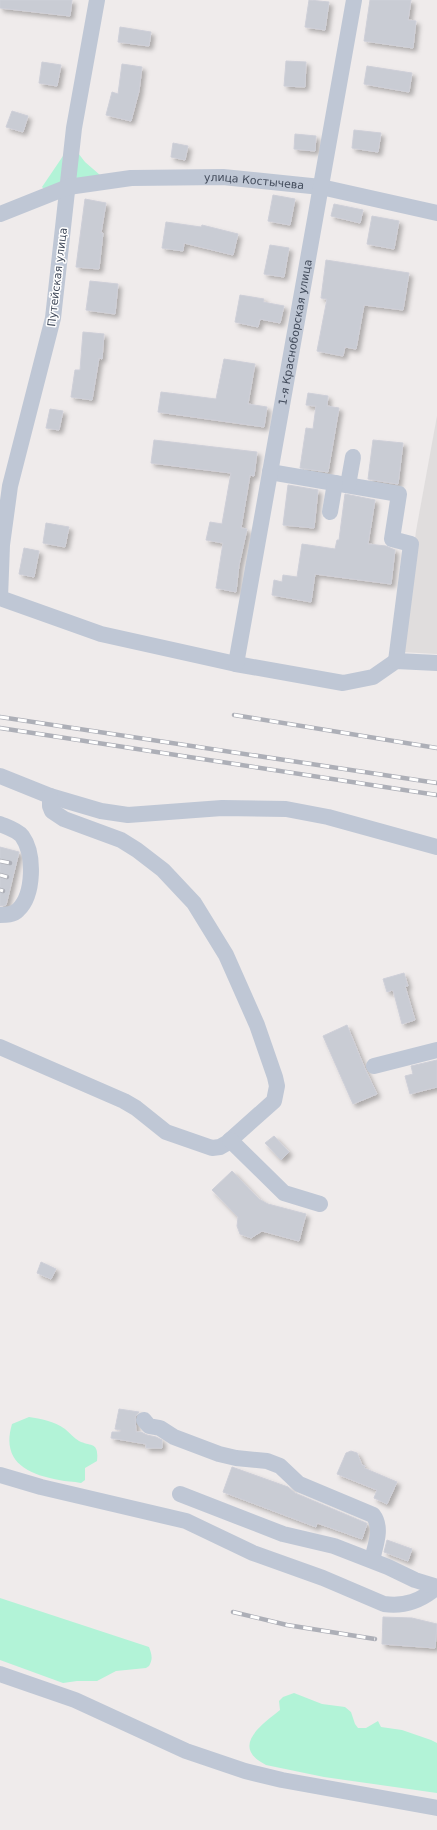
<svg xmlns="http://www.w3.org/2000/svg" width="437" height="1830" font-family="'DejaVu Sans',sans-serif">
<defs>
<filter id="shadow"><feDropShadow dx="3.5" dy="3.5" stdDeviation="2" flood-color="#0004"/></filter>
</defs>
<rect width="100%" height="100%" fill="#efebeb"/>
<path fill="#e0dddd" d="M437,416V654L402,652L416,531Z"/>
<path fill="#b2f3d7" d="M75,149L85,162L100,175L73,182Z
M63,156L62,184L46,191L42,187Z
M29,1417C41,1419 54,1421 65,1429C70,1433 74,1438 79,1441C91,1447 99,1441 97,1461L85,1468V1480L81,1483C73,1481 66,1482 59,1480C26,1474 1,1461 12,1424Z
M0,1598L149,1647C152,1655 153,1659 149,1666L146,1668L116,1671L97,1681H77L63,1683L0,1660Z
M294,1693L322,1704L345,1707L351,1712L355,1724L358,1728H366L378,1721L381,1727L402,1730L431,1740L437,1743V1793L324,1777L266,1765C230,1747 261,1725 280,1710L279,1701L283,1697Z"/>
<path fill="#c9ccd4" stroke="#cecfd8" filter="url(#shadow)" d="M0,0H72L70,16L0,8Z
M309,0L329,2L325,30L305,27Z
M370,0H411L408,20L416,21L413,48L364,41Z
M120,27L151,32L149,46L118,42Z
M286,61L306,62L305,87L284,86Z
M42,62L61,65L57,86L39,83Z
M122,64L142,67L139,91L131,121L106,115L112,92L118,94Z
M367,66L412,73L409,92L364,84Z
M12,111L28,116L23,132L6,127Z
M354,130L381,133L378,152L352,148Z
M295,134L316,136L315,151L294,149Z
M173,143L188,146L185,160L171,157Z
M273,195L295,199L290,225L268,221Z
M85,199L106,203L101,233H103L99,269L76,267Z
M334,204L363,210L360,223L331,216Z
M372,216L399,221L394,249L367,244Z
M166,222L201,227L202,225L238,234L233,255L184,243L183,251L162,248Z
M270,245L289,248L284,277L264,274Z
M326,260L409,273L403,310L364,305L356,349L345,347L343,356L317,351L327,299L321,298Z
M90,281L118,284L115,314L86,310Z
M240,295L264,299L263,302L284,306L280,323L260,319L258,327L235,322Z
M83,332L104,334L102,359L99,358L92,400L71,397L75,370H80Z
M224,359L255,364L248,404L267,407L264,427L158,412L161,392L216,399Z
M308,393L328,396L327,406L339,408L328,472L300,468L306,428L313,429L316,406L306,405Z
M50,409L63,411L59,430L46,428Z
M154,440L257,452L254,476L250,475L241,528L247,529L239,565L236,592L216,588L223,543L206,540L210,522L222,524L231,473L151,463Z
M373,440L403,443L398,484L368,479Z
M288,485L318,490L314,528L283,525Z
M345,494L375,500L368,544L386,546L395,550L391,584L315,574L311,602L272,595L274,580L282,582L283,575L297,577L302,544L335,549L337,540H339Z
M46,523L69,527L65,547L43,543Z
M24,548L39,551L34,577L19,574Z
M0,847L19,852L6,905L0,906Z
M404,973L408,986H405L415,1020L402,1024L393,990L387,992L383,979Z
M347,1025L365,1069L377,1094L353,1104L323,1036Z
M437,1060V1087L410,1094L405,1076L413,1074L411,1066Z
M274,1136L289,1152L281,1160L265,1143Z
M232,1171L259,1199L268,1204L306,1214L299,1241L262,1231L251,1238L240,1234L237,1226L238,1217L212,1190Z
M41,1262L56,1269L51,1279L37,1273Z
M119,1409L139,1412L135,1417L136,1432H141L147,1435L156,1437L162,1440V1448H146V1444L111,1438L112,1432H120L121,1430L115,1429Z
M351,1451L357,1453L362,1465L365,1466L364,1468L397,1482L387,1504L374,1498L377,1490L337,1474L346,1453Z
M232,1467L288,1487L295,1493L366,1523L367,1524L362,1539L317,1523L316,1527L223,1492Z
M387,1540L412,1549L408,1561L384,1552Z
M383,1617L412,1618L437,1624L435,1648L382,1644Z"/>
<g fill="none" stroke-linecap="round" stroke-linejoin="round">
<g stroke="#bfc7d5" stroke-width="16">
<path d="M97,0L74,128L53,318L10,486L2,545L0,598L101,634L236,664L343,683L373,677L396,661L437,663"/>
<path id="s1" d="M0,214L68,187L131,178L223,177L321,187L437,213"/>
<path d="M270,472L399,494L392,539L411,544L396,661"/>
<path d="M348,485L353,457"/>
<path d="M330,512L335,483"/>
<path id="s2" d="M236,664L354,0"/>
<path d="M0,776L50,796L101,811L128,815L222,808L286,809L328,817L437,847"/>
<path d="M0,824C7,827 17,830 22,836C35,854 34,895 18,910C13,915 6,915 0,915"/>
<path d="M0,1047L124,1101L136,1108L166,1132L212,1148L220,1147L227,1143L274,1101L277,1086L275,1077L257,1025L226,955L194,903L163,870L137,850L121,840L64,819L52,811L50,806V796"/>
<path d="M374,1066L437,1050"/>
<path d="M230,1140L284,1193L320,1204"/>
<path d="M144,1420L149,1426L160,1428L174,1437L219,1454L236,1458L267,1461L280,1466L299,1484L373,1515C383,1528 375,1546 372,1560"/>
<path d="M0,1475L41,1487L186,1521L253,1553L323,1578L384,1604C405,1607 421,1601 437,1587"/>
<path d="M180,1494L283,1534L334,1546L388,1567L415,1580L437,1587"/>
<path d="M0,1674L75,1700L186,1751L245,1771L282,1780L437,1808"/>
</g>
<defs>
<path id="rail" d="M234,715L437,748
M0,717L437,783
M0,728L437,795
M0,861L10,863
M0,875L7,877
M0,890L3,891
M233,1612L287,1625L375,1639"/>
</defs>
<use href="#rail" stroke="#adafb7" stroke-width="4.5"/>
<use href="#rail" stroke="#fff" stroke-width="3" stroke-dasharray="9" stroke-linecap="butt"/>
</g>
<g text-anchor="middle" stroke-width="3" stroke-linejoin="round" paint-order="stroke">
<g font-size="11" fill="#424b5b" stroke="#fff">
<text dy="4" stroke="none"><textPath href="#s1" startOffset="260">улица Костычева</textPath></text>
<text transform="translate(57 277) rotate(-83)" y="4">Путейская улица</text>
<text dy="4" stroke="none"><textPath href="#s2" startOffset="337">1-я Красноборская улица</textPath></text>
</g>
</g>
</svg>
